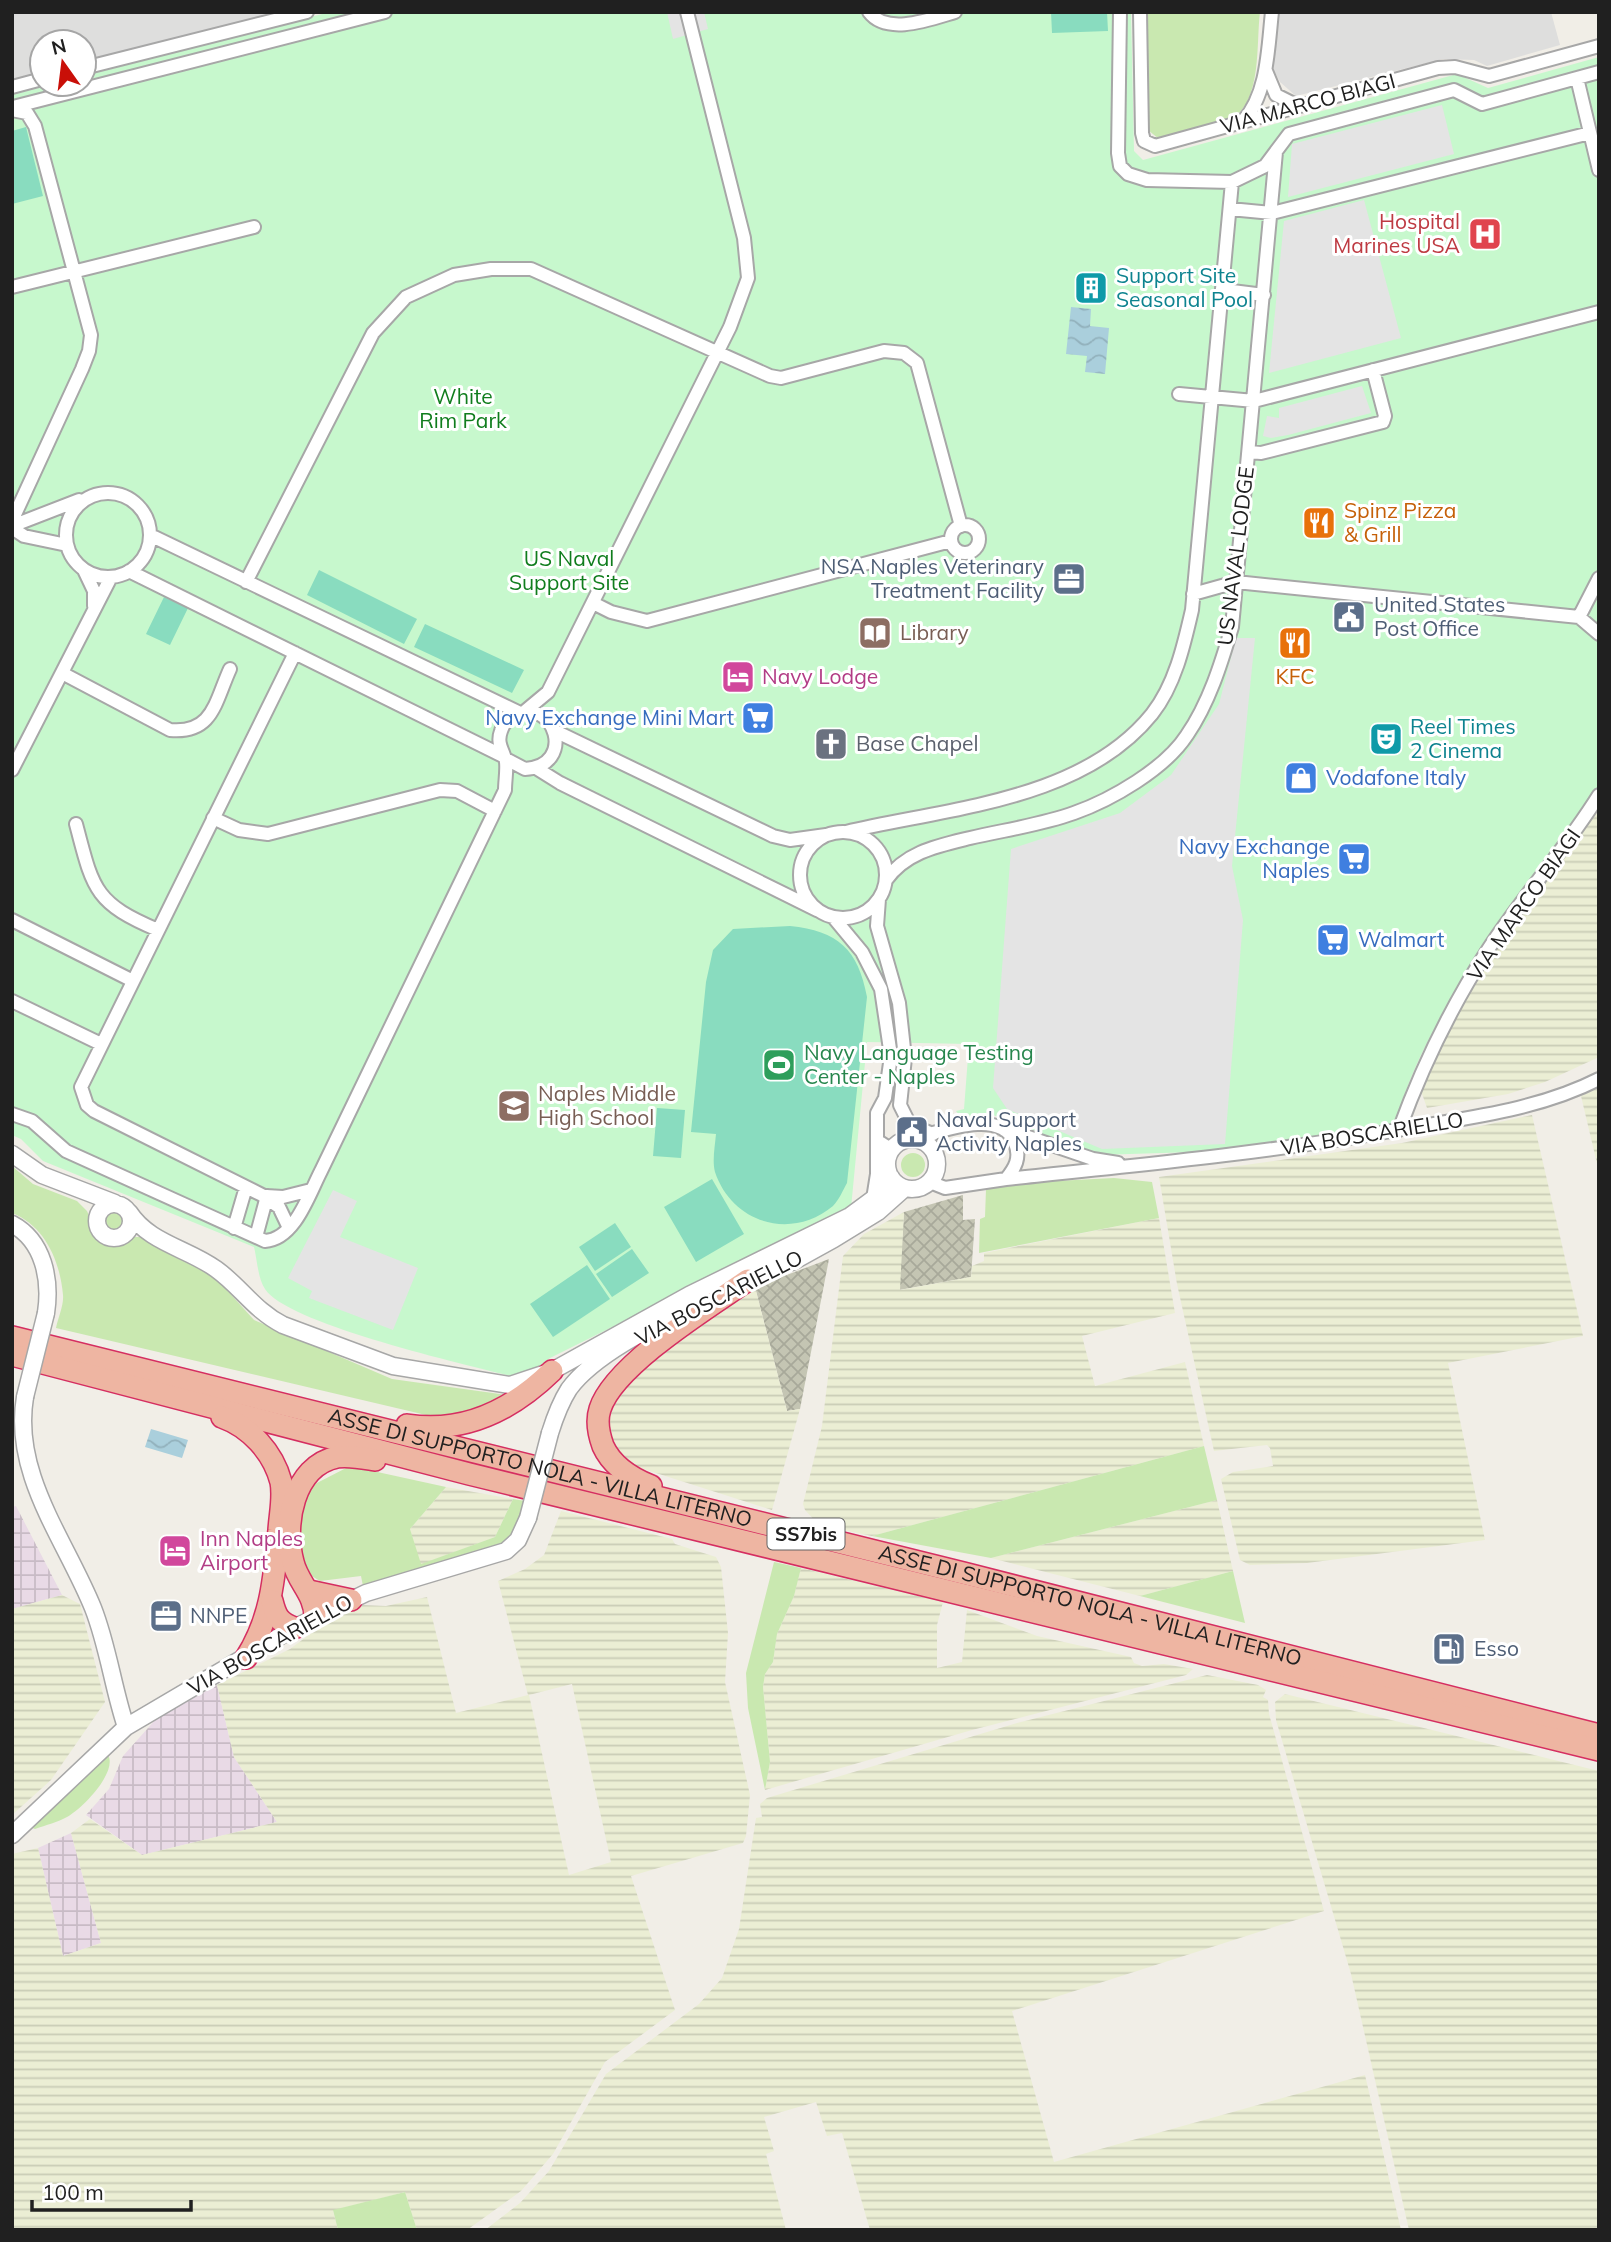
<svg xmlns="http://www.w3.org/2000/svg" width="1611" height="2242" font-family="Mulish,sans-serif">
<defs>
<pattern id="industrial-grid" width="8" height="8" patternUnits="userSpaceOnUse" patternTransform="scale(1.75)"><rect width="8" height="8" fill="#e9dae6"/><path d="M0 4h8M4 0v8" fill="none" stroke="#c8bbc5"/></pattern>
<pattern id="construction-cross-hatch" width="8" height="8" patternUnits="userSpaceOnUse" patternTransform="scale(1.75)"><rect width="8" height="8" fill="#c4c5b3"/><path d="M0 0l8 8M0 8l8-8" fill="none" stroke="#a8a99a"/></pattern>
<pattern id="farmland-rules" width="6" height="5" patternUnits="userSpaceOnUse" patternTransform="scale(1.75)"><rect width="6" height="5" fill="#ebeed4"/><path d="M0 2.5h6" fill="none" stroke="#c9ccb6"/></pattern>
<pattern id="water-waves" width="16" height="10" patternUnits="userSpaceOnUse" patternTransform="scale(1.75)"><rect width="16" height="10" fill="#aacfdc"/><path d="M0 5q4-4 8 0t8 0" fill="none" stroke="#92b1bc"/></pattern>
</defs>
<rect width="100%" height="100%" fill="#f1eee7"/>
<path fill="#dededd" d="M12,12H271L272,16L84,63V42H42V74L12,81Z
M1277,12H1551L1560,45L1487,66L1474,60L1443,59L1296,96L1280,82L1273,69Z"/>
<path fill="url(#industrial-grid)" d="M16,1506L62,1595L12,1609V1507Z
M217,1685L234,1757L277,1822L142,1855L86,1815L109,1789L123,1756L156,1719Z
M71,1833L101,1943L63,1956L38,1848Z"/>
<path fill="url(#construction-cross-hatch)" d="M963,1195V1220L975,1219L971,1277L899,1290L904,1212Z
M829,1259L800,1409L787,1411L755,1287Z"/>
<path fill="url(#farmland-rules)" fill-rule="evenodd" d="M1599,810V1057L1545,1082L1508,1094L1427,1108L1420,1088L1478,975Z
M1599,1088V1172L1581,1096Z
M1532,1115L1583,1336L1448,1363L1485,1540L1307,1563L1250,1565L1240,1560L1221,1479L1233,1472L1273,1466L1270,1448L1267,1445L1214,1451L1177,1284L1159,1177L1402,1143Z
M904,1212L900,1290L971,1277L972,1266L984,1261V1253L1159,1218L1175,1313L1082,1336L1095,1386L1185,1362L1204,1446L872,1536L819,1525L805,1510L803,1504L822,1426L843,1256L864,1234Z
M755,1287L787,1411L800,1409L772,1510L634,1466L622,1458L612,1438L608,1416L613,1400L630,1378L719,1310Z
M446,1487L513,1499L495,1537L420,1565L410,1529Z
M1217,1500L1233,1571L1140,1596L991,1558Z
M561,1511L672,1539L675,1544L716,1557L721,1567L728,1633L725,1682L750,1795L746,1836L743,1843L631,1876L675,2010L605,2062L553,2154L521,2191L467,2230H417L405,2192L333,2211L338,2230H12V1854L38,1848L63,1956L101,1943L71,1833L90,1819L142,1855L277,1822L234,1757L217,1685L290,1649L337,1614L361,1605L386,1606L427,1597L456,1713L528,1695L498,1581L525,1569L544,1555ZM572,1684L611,1862L569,1875L529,1695Z
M801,1568L943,1602L937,1625V1668L962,1662L967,1610L1037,1636L1131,1657L1134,1663L1142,1666L1164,1664L1193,1669L1186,1675L972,1730L765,1790L770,1762L763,1687L765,1674L773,1662L777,1634L794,1596Z
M62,1595L80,1604L105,1702L51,1780L12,1815V1609Z
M1207,1675L1258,1685L1266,1690L1263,1697L1268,1700L1269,1714L1324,1911L1012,2011L1054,2162L1365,2075L1401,2230H870L842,2133L827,2136L816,2102L764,2117L774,2151L766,2154L786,2230H485L520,2203L549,2171L606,2074L699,2004L722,1978L739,1929L756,1818L762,1817L760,1804L767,1798L1017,1723Z
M1285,1694L1599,1771V2230H1409L1351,1974L1276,1720L1275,1702Z"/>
<path fill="#c9e8b0" d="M1148,12H1260C1256,44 1262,99 1233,118L1159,139L1148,130Z
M901 1165a12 12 0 1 1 24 0a12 12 0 1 1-24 0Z
M12,1166L33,1184L77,1201L87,1211L99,1238L111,1241L112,1245L123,1244L132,1237H140L192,1262L216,1278L254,1320L392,1379L507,1395L503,1402L455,1415H426L56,1328C58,1318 64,1305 63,1295C60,1261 45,1226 12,1213Z
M1114,1178L1152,1182L1159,1218L979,1253L980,1219L985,1217L986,1189L1018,1183Z
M106 1221a8 8 0 1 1 16 0a8 8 0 1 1-16 0Z
M1204,1446L1217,1500L991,1558L872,1536Z
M350,1466L446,1487L410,1529L421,1564L495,1537L513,1499L525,1501L517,1528L506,1544L363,1586L361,1576L320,1581L307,1573L296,1552L304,1503L313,1485Z
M774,1562L801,1568L794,1596L777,1634L773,1662L765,1674L763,1687L770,1762L765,1790L748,1708L746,1673Z
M1233,1571L1245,1623L1140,1596Z
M108,1755C118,1772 82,1809 67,1817C58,1822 46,1825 35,1829L30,1827Z
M405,2192L417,2230H338L333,2210Z"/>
<path fill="#c7f8cd" d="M330,12H1131L1134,151L1143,160L1457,74L1488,88L1599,57V787C1531,899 1430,995 1395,1125L1226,1151L1098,1155L993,1115L963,1120L956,1111L964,1109L969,1044L867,1042L851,1208L550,1358L523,1379C476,1367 288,1325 265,1289C258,1279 257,1259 254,1247L43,1161L21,1139L12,1135V95L54,84H84V76Z"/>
<path fill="#89dcbf" d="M1051,12H1107L1108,31L1052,33Z
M26,127L43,196L12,204V131Z
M319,570L417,619L404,644L307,595Z
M164,597L188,608L170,645L146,634Z
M425,624L524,670L512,693L414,647Z
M790,926C838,931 858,949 867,997L847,1183C843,1190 839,1200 833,1206C791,1241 732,1223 715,1172C712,1161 715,1146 716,1134L691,1132L706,982L713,950L733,929Z
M657,1108L685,1110L681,1158L653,1156Z
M712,1179L744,1234L696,1262L664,1207Z
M615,1223L631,1247L595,1271L579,1247Z
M632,1249L649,1273L612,1297L596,1274Z
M587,1265L610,1299L553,1337L530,1304Z"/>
<path fill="#e4e4e4" d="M667,12H704L708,29L673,39Z
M1442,105L1454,154L1288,197L1292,144Z
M1364,200L1401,338L1269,373L1284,221Z
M1362,386L1371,413L1288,435L1271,438L1263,436L1267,416L1279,418V408Z
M1236,638H1255L1232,866L1243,920L1225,1144L1102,1149L1007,1109L993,1088L1011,849L1120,813L1171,775L1219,704Z
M333,1190L357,1201L340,1237L418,1268L393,1330L309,1298L312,1291L288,1278Z"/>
<path fill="url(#water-waves)" d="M1071,307L1091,309L1090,326L1109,328L1105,374L1085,372L1087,356L1066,354Z
M151,1429L188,1440L182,1458L145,1447Z"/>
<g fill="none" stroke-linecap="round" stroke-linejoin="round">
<defs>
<path id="minor" d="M869,12C887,36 931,19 955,12
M1120,12L1118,153L1120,166L1128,174L1147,180L1232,182L1265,166L1289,134L1454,90L1482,104L1599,72
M1140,12L1142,133L1144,141L1155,146L1438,68L1455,67L1489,76L1599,46
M84,68L307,12
M1266,71L1276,95L1298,106
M1577,78L1599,170
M12,87L42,79
M13,107L385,12
M12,110L27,113L35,126L91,335L89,351L82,369L12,521
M1243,121C1268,94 1268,47 1272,12
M1230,209L1272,213L1590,133
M12,287L254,227
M1224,290L1264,295
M1179,394L1254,401L1599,312
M1249,452L1261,453L1383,422L1385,416L1373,370
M66 535a42 42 0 1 1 84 0a42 42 0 1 1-84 0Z
M951 539a14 14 0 1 1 28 0a14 14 0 1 1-28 0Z
M12,526L79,500
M12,528L24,536L67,545
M150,535L520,713
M84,570L94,591V606
M129,571L503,756
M246,582L373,333L406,297L454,275L491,269H531L770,376L781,378L884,351L904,353L917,363L961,526
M1193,594L1236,582L1579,617L1599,578
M593,603L611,612L647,621L951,541
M1579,617L1599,634
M62,673L170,730C213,734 215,702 230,669
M524,712L548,692L730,327L748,278L744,238L687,12
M555,731L773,836L790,840L826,835
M536,768L560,783L817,910
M12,770L111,577
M213,818L239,830L268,834L440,790L457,791L495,811
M76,824C93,889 94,903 158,930
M800 875a43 43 0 1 1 86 0a43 43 0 1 1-86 0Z
M846,832C947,808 1082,801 1152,714C1175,685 1184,645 1192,610L1232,182
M886,880C906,852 937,846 970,838C1004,830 1041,825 1074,813C1111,800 1165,769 1187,735C1209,703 1221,664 1232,627L1276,152
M879,899L877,926L899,1003L905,1058L900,1105L910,1125L933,1134
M833,917L862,952L881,989L891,1056L885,1098L877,1113V1174L873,1199
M12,920L133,981
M12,1001L101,1044
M12,1114L32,1121L66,1151L265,1241C295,1239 309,1194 321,1171L505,790C505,781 507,771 506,762C504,751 496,744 501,731C503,724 509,718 515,715C555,696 577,766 525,769L506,759
M1002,1128L1093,1159L1118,1163
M1399,1130C1422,1067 1452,1005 1489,948C1524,895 1566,848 1599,795
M913,1139C940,1132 1001,1107 1015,1143C1021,1158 1015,1168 1006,1179L945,1188L930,1182
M878,1141L892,1150
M1006,1179C1141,1165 1275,1152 1409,1128C1473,1117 1540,1109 1599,1079
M266,1196L283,1197L311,1190
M234,1228L246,1187
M289,1228L279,1207L262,1195L94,1111L87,1105L81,1087L295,653
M256,1237L267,1196"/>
<path id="tertiary" d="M887 1164a25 25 0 1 1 50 0a25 25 0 1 1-50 0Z
M12,1154L42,1175L115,1203
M97 1221a17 17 0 1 1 34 0a17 17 0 1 1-34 0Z
M129,1212C149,1243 187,1248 216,1269C240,1286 255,1311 283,1325L393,1366L510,1385L552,1371L689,1295L850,1216L873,1199L891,1177
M12,1224C44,1241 51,1280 46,1313
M740,1283L796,1260L834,1239L878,1212L905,1188
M25,1397C12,1474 65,1539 93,1608C108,1646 113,1688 126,1727
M550,1433C555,1417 560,1403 569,1389C596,1352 664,1321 704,1301
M12,1835L126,1727L294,1628L366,1593L506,1551L518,1540L528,1518"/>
<g id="trunk">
<path id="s1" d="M12,1337L967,1574L1599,1735"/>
<path d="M12,1355L469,1474L1599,1750"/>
<path d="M222,1417C250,1427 273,1452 281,1482C284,1497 280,1514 279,1530C274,1577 272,1617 246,1658"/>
<path d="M407,1425C464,1434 512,1410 552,1371"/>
<path d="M651,1486C631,1478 612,1466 603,1446C599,1435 596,1421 600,1409C614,1365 709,1307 748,1280"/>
<path d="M309,1591L351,1600"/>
<path d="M272,1601C276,1617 279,1622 294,1628"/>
<path d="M315,1617C315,1594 298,1583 293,1562C283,1525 293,1466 337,1457C349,1455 363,1458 375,1460"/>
</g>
</defs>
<use href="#minor" stroke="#a7a7a7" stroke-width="16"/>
<use href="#tertiary" stroke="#a7a7a7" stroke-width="19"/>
<use href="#trunk" stroke="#d52e61" stroke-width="24"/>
<use href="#minor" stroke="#fff" stroke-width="12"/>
<use href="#tertiary" stroke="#fff" stroke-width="16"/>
<use href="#trunk" stroke="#eeb5a2" stroke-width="21"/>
<defs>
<path id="tertiary-bridge" d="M25,1397L46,1313
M528,1518L550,1433"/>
</defs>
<use href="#tertiary-bridge" stroke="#a7a7a7" stroke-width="19" stroke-linecap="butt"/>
<use href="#tertiary-bridge" stroke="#fff" stroke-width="16"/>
</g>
<defs>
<symbol id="hospital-square" viewBox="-11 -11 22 22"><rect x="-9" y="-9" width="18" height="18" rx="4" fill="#e0444e" stroke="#fff"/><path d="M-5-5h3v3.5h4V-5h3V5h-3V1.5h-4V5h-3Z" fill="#fff"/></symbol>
<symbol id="building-square" viewBox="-11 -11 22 22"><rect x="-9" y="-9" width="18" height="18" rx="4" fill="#0f9aa8" stroke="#fff"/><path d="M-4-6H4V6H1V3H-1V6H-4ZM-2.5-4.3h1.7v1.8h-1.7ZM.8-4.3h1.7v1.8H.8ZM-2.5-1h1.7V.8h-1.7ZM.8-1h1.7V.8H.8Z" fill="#fff"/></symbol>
<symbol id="restaurant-square" viewBox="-11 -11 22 22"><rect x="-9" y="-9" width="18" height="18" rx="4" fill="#e8710a" stroke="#fff"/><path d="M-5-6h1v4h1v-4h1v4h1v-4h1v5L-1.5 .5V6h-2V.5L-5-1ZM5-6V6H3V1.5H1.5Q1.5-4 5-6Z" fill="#fff"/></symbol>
<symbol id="office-square" viewBox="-11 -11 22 22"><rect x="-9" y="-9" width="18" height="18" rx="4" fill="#5c6f8a" stroke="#fff"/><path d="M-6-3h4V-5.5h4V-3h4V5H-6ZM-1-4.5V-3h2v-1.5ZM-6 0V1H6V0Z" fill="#fff"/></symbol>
<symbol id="civic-square" viewBox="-11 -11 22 22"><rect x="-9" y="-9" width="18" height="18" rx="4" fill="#5c6f8a" stroke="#fff"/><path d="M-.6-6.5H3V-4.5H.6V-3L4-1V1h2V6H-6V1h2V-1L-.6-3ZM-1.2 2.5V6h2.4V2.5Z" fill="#fff"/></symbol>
<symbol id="library-square" viewBox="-11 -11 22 22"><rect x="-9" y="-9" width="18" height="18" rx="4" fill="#8d6e63" stroke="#fff"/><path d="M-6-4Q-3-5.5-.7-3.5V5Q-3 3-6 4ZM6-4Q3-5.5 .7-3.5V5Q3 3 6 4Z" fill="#fff"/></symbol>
<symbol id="hotel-square" viewBox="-11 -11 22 22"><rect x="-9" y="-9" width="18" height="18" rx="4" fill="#d1479c" stroke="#fff"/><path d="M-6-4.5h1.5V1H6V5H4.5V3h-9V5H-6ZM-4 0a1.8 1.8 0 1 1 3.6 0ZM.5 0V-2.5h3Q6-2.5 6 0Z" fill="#fff"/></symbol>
<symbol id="supermarket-square" viewBox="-11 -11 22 22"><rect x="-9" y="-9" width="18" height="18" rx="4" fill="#3f7fe0" stroke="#fff"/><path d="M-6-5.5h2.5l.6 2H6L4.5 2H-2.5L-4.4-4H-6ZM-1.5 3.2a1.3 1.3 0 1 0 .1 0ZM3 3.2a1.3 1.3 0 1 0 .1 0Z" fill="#fff"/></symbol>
<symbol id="theatre-square" viewBox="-11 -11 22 22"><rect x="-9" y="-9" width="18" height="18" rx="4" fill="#0f9aa8" stroke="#fff"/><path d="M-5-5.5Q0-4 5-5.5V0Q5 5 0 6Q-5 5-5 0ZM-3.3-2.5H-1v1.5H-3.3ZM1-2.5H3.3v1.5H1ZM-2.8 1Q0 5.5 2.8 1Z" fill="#fff"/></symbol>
<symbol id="church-square" viewBox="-11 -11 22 22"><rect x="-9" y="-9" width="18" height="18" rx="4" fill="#6b7280" stroke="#fff"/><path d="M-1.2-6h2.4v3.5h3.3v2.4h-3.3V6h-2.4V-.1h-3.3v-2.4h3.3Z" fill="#fff"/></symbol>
<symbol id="shop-square" viewBox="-11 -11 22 22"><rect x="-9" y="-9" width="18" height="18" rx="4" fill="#3f7fe0" stroke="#fff"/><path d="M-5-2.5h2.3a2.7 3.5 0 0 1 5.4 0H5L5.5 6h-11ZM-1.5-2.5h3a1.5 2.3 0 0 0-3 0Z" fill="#fff"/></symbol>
<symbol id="stadium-square" viewBox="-11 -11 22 22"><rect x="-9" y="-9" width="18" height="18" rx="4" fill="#2e9e5b" stroke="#fff"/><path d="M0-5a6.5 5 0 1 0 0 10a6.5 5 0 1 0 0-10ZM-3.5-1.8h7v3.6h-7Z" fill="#fff"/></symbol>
<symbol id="school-square" viewBox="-11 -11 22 22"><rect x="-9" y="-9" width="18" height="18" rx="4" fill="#8d6e63" stroke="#fff"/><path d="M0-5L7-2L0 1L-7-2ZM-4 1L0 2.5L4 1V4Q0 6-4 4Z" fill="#fff"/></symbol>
<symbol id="fuel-square" viewBox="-11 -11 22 22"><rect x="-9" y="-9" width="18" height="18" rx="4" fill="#5c6f8a" stroke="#fff"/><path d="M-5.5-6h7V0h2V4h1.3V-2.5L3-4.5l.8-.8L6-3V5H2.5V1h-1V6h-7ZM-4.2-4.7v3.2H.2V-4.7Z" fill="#fff"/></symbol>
</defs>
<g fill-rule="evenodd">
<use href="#hospital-square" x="1466" y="215" width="38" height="38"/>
<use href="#building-square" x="1072" y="269" width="38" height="38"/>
<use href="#restaurant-square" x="1300" y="504" width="38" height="38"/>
<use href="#office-square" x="1050" y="560" width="38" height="38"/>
<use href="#civic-square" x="1330" y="598" width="38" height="38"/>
<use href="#library-square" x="856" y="614" width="38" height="38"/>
<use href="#restaurant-square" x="1276" y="624" width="38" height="38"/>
<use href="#hotel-square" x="719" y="658" width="38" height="38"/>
<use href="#supermarket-square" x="739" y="699" width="38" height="38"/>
<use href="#theatre-square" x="1367" y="720" width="38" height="38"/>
<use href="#church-square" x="812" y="725" width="38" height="38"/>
<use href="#shop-square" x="1282" y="759" width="38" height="38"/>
<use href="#supermarket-square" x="1335" y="840" width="38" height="38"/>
<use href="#supermarket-square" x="1314" y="921" width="38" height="38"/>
<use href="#stadium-square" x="760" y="1046" width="38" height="38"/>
<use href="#school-square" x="495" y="1087" width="38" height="38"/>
<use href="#civic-square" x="893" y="1113" width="38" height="38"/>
<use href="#hotel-square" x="156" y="1532" width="38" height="38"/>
<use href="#office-square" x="147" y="1597" width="38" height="38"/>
<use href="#fuel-square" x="1430" y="1630" width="38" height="38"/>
</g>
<g text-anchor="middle" stroke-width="6" stroke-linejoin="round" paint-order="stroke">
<rect fill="#fff" stroke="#636363" stroke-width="2" x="767.5" y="1518.5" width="77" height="31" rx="5"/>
<g font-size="19" font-weight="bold" fill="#202020">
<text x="806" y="1541">SS7bis</text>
</g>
<g font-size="21" fill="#202020" stroke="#fff">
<text transform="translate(1308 104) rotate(-15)" y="7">VIA MARCO BIAGI</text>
<text transform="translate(1236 556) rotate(-83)" y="7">US NAVAL LODGE</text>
<text transform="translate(1524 905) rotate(-55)" y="7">VIA MARCO BIAGI</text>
<text transform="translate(1372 1134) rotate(-9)" y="7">VIA BOSCARIELLO</text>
<text transform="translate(719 1298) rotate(-27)" y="7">VIA BOSCARIELLO</text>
<text dy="7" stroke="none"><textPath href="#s1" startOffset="544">ASSE DI SUPPORTO NOLA - VILLA LITERNO</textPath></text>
<text dy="7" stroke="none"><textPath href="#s1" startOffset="1111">ASSE DI SUPPORTO NOLA - VILLA LITERNO</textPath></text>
<text transform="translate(270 1645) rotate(-29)" y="7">VIA BOSCARIELLO</text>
</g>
<g font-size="21" fill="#be3a42" stroke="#fff" text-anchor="end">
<text x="1460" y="229">Hospital<tspan x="1460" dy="24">Marines USA</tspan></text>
</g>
<g font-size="21" fill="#0d838f" stroke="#fff" text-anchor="start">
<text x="1116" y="283">Support Site<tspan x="1116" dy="24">Seasonal Pool</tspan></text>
<text x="1410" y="734">Reel Times<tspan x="1410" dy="24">2 Cinema</tspan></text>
</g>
<g font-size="21" fill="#107d1d" stroke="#fff">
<text x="463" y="404">White<tspan x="463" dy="24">Rim Park</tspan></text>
<text x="569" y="566">US Naval<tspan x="569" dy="24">Support Site</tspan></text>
</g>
<g font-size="21" fill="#c56008" stroke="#fff" text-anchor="start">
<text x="1344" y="518">Spinz Pizza<tspan x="1344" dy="24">&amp; Grill</tspan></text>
<text x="1295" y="684" text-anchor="middle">KFC</text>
</g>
<g font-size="21" fill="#4e5e75" stroke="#fff" text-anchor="start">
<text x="1044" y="574" text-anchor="end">NSA Naples Veterinary<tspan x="1044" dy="24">Treatment Facility</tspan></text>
<text x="1374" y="612">United States<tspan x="1374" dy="24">Post Office</tspan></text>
<text x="936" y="1127">Naval Support<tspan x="936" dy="24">Activity Naples</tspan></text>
<text x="190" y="1623">NNPE</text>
<text x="1474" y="1656">Esso</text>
</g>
<g font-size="21" fill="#785e54" stroke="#fff" text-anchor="start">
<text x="900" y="640">Library</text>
<text x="538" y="1101">Naples Middle<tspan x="538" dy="24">High School</tspan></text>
</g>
<g font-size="21" fill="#b23c85" stroke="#fff" text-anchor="start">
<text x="762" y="684">Navy Lodge</text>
<text x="200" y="1546">Inn Naples<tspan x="200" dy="24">Airport</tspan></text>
</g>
<g font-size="21" fill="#366cbe" stroke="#fff" text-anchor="end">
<text x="734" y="725">Navy Exchange Mini Mart</text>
<text x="1326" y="785" text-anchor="start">Vodafone Italy</text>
<text x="1330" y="854">Navy Exchange<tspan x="1330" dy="24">Naples</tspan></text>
<text x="1358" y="947" text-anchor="start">Walmart</text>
</g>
<g font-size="21" fill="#5b616d" stroke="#fff" text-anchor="start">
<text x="856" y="751">Base Chapel</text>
</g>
<g font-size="21" fill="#27864d" stroke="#fff" text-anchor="start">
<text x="804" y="1060">Navy Language Testing<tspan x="804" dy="24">Center - Naples</tspan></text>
</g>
</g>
<rect width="1611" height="2242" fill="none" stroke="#202020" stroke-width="28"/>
<g transform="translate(63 63) rotate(346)"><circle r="33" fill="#ffffff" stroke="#a6a6a6" stroke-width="2"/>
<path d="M0-5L12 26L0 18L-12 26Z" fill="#c90f08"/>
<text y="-10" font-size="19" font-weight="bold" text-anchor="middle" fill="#202020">N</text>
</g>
<path d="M32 2200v10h159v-10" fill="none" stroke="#202020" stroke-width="3.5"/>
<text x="42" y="2200" font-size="21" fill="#202020" stroke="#ffffff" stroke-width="5" paint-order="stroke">100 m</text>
</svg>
